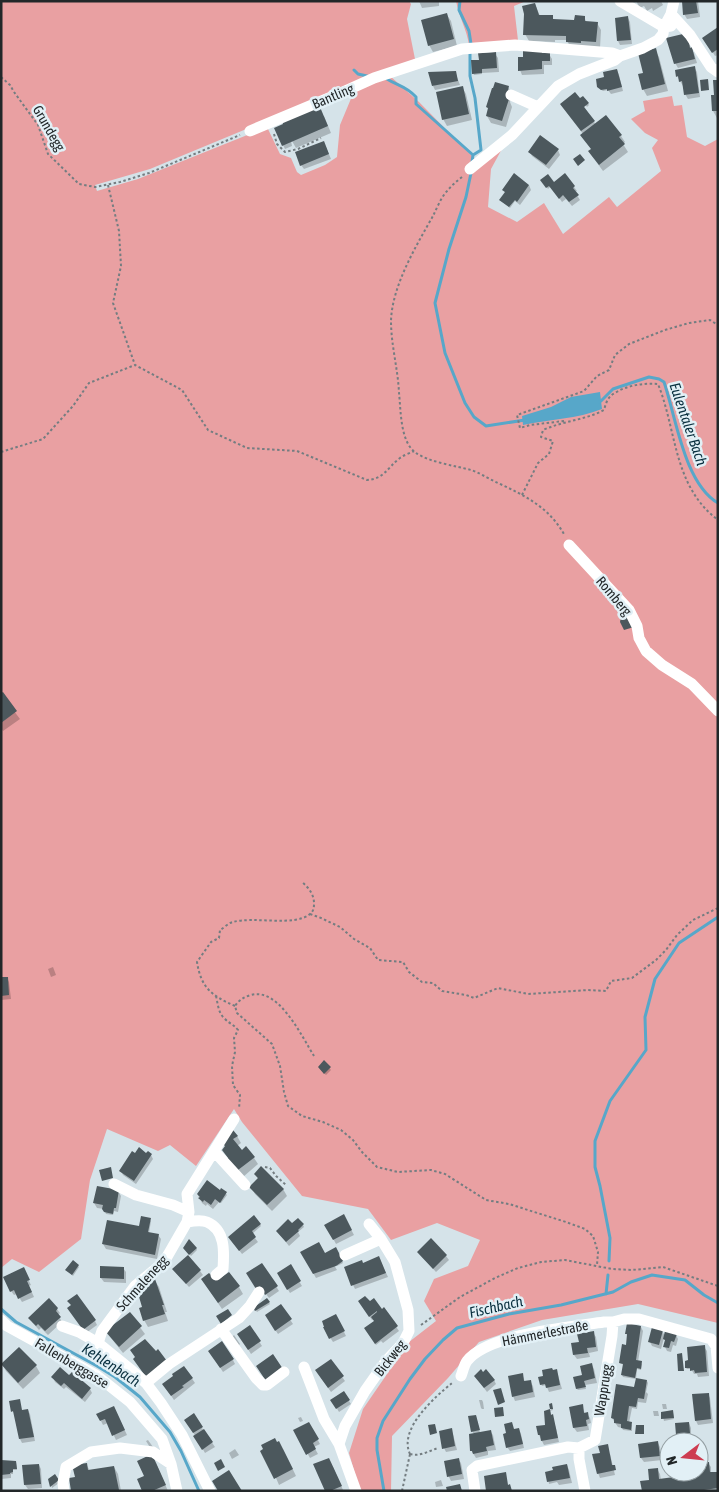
<svg xmlns="http://www.w3.org/2000/svg" width="719" height="1492" font-family="'Asap Condensed',sans-serif">
<rect width="100%" height="100%" fill="#d5e3e9"/>
<path fill="#e9a0a2" d="M1,1H409L411,4L407,19L415,59L150,169L95,185L97,191L138,179L267,127L280,154L291,158L297,172L301,175L325,165L337,157L340,125L355,89L389,75L419,102L480,164L503,147L491,169L488,207L517,222L544,203L563,234L609,197L617,207L661,171L652,148L658,140L645,133L631,119L645,111L643,101L672,96L674,106L682,105L687,137L705,146L718,139V1323L638,1304L542,1320L479,1342L448,1378L392,1436L391,1491H360L349,1453L363,1409L409,1342L436,1321L424,1301L434,1279L468,1266L480,1240L437,1223L391,1240L368,1209L302,1196L242,1122L234,1109L196,1166L170,1145L158,1151L107,1129L90,1180L81,1239L39,1272L12,1259L1,1268Z
M456,1H526L514,6L519,49L469,45C467,30 459,17 456,1Z"/>
<path fill="#57a7c9" d="M600,392L602,409C577,419 550,419 523,425L522,416L551,407L571,397Z"/>
<path fill="#0003" d="M419,1H439V6L422,8Z
M636,1H661L663,5L653,11L652,8L647,11L644,6L640,8Z
M683,1H698L700,17L687,19L684,14Z
M535,4L540,16L552,17L554,20L575,21L584,17L587,23H597L601,30L600,48L571,49L567,40H555V42L529,41L525,34Z
M447,15L451,21L457,46L433,52L429,45Z
M628,18L630,22L632,44L620,45L618,41Z
M718,29V55L715,56L704,38Z
M688,39L691,49L694,53L697,63L678,68L675,63Z
M655,50L659,57L668,91L647,96L643,89L644,74Z
M495,54L498,58L499,72L482,73V74L474,75L473,73L478,61Z
M542,54H549L552,59V65H544V74L522,75L520,70Z
M694,67L697,72L700,97L688,99L685,94L684,86H683L677,76L676,71Z
M617,70L619,75L623,91L611,94L608,90L603,91L600,89L605,78Z
M455,72L460,85L435,90L433,86Z
M718,81V118H717L713,111V97H715Z
M462,87L466,94L472,120L447,126L443,119Z
M508,87L512,94L510,102L512,107L506,127L491,123L487,116L489,110L487,107Z
M583,97L589,105L587,107L583,101L581,102L596,125L606,117L621,136L625,142L623,144L628,152L603,171L589,152L592,150L583,134L561,105L579,100Z
M324,116L331,133L296,148L292,141H291L292,146L285,149L283,145Z
M326,147L331,159L304,169L301,165Z
M558,150L560,155L549,169L532,156L530,152Z
M565,175L577,191L575,192L580,200L572,206L566,199L562,202L551,186L548,189L542,181L553,184Z
M529,185L531,190L520,205L515,201L510,208L500,200L505,193L504,190Z
M1,694L20,719L3,731L1,728Z
M53,967L56,975L51,977L48,969Z
M1,978H7L9,982L11,999L1,1000Z
M324,1062L331,1070L326,1075L320,1069Z
M237,1136L241,1143L237,1146L242,1152L254,1158L258,1164L243,1177L228,1159L226,1147L223,1143Z
M135,1155H151L153,1159L136,1184L123,1175L121,1171Z
M255,1174L283,1189L287,1196L272,1211L255,1194L251,1187L258,1179Z
M118,1191L121,1196L118,1212L114,1211L113,1215L106,1214L104,1209L97,1208L94,1203Z
M223,1191L227,1195L221,1203L219,1202L213,1209L207,1204L206,1206L202,1203L198,1195L221,1193Z
M344,1216L354,1235L336,1244L326,1225Z
M254,1217L261,1226L252,1234L258,1242L242,1254L232,1241Z
M150,1220L151,1221L149,1233L158,1235L161,1239L157,1259L106,1249L103,1244L141,1228Z
M303,1225L304,1227L298,1232L300,1236L289,1246L277,1231L295,1229Z
M196,1248L197,1250L191,1256L185,1249Z
M335,1249L343,1263L337,1266L333,1259L331,1260L337,1270L316,1278L302,1253L325,1255Z
M418,1252L446,1256L449,1260L436,1272Z
M381,1262L388,1277L355,1289L353,1285L363,1264Z
M262,1264L279,1291L269,1298L263,1290L260,1292L248,1274Z
M78,1266L79,1267L73,1276L67,1270Z
M290,1266L302,1286L290,1293L278,1273Z
M123,1268L126,1272V1283L104,1282L101,1278Z
M200,1271L203,1275L189,1287L176,1273Z
M25,1273L31,1285L29,1286L34,1297L22,1302L17,1294L14,1295L11,1291Z
M155,1281L159,1287L167,1312H165L168,1321L148,1327L144,1320V1307Z
M205,1284L239,1287L243,1294L222,1309Z
M267,1300L270,1304L257,1312L254,1308Z
M72,1306L95,1321L97,1325L86,1333Z
M281,1306L293,1324L278,1334L266,1316Z
M362,1306L382,1311L384,1309L399,1331L383,1343L381,1341L376,1345L365,1329L375,1321L374,1319L372,1320Z
M57,1309L60,1313L58,1315L62,1322L48,1335L41,1328L39,1330L32,1322Z
M130,1314L145,1334L123,1353L111,1338L107,1332Z
M336,1316L346,1336L333,1342L324,1328Z
M250,1327L262,1346L251,1354L241,1338Z
M641,1327L643,1331L638,1362L642,1364L641,1370L637,1369L636,1379L623,1377L622,1375L624,1365L620,1363L626,1349L628,1337L626,1333Z
M662,1331L665,1336L676,1335L678,1339L676,1346L673,1345L671,1352L667,1351L665,1347L666,1342L664,1338L661,1349L652,1346L650,1342Z
M593,1333L596,1337L598,1351L589,1353L590,1357L577,1359L574,1355L572,1344L580,1343Z
M234,1335L240,1344L238,1346L232,1337Z
M704,1347L707,1351L709,1376L698,1377L697,1374H694L691,1369H687L686,1368Z
M212,1355L233,1360L235,1364L223,1372Z
M330,1360L345,1381L331,1392L319,1375Z
M2,1364L36,1366L40,1373L23,1389L6,1371Z
M592,1365L594,1369L597,1383L585,1385L586,1389L578,1390L577,1389L583,1376Z
M184,1367L195,1383L174,1400L166,1388Z
M553,1371H556L558,1375L562,1389L549,1392L546,1385L542,1386L541,1384Z
M522,1374L525,1382L530,1381L533,1386L535,1397L515,1401L513,1396Z
M475,1376L494,1380L496,1384L487,1392Z
M53,1377H69L90,1389L92,1393L85,1402L66,1387L64,1389L55,1382Z
M647,1381L648,1383L646,1392L648,1394L646,1403L638,1402L637,1409L632,1408L629,1423L632,1425V1431L623,1430L622,1428L618,1427L612,1418L636,1388Z
M343,1392L351,1404L339,1412L332,1400Z
M708,1394L710,1398L713,1423L698,1425L696,1421Z
M479,1400H482L483,1402L484,1409H482L481,1408Z
M10,1402L22,1411L28,1410L30,1414L35,1441L22,1443L20,1439L15,1413L12,1411Z
M662,1404H666L667,1409H663Z
M550,1405L552,1406L553,1410L550,1411L556,1428L559,1442L544,1445L539,1435L546,1426L545,1412L551,1410Z
M582,1406L585,1414H587L590,1418L591,1423L588,1424L589,1430L577,1432L574,1428L571,1408Z
M653,1411H658L659,1416H654Z
M116,1412L127,1435L116,1440L108,1423L103,1425L101,1421Z
M662,1413H673L674,1419L664,1421Z
M193,1415L215,1447L205,1453L186,1420Z
M476,1416L480,1433L490,1431L493,1435L496,1450L488,1451V1455L476,1458L471,1450L474,1434L472,1431Z
M301,1417L303,1421L300,1422L298,1418Z
M309,1423L320,1444L314,1447L318,1454L310,1458L295,1431Z
M689,1423L691,1428V1437L680,1439L677,1435Z
M519,1429L521,1434L524,1448L510,1451L507,1447L514,1430Z
M451,1430L453,1434L457,1450L446,1452L444,1448Z
M148,1440L153,1447L151,1449L146,1441Z
M658,1443L660,1447L662,1460L644,1462L641,1458L640,1445Z
M235,1449L239,1455L232,1459L229,1453Z
M283,1449L296,1476L279,1485L264,1450Z
M610,1454L615,1475L600,1478L598,1473Z
M458,1459L461,1463L464,1479L451,1481L449,1477L445,1462Z
M1,1461L16,1462L17,1470H13V1474H11V1478L1,1479Z
M156,1463L168,1491H144L146,1477Z
M708,1463L711,1467V1474L718,1473V1491H643L657,1469L660,1474L661,1480L676,1478L675,1472H685L686,1477L702,1475Z
M86,1464L90,1471L114,1467L118,1474L121,1491H72L76,1478Z
M39,1465L41,1469L42,1488L28,1489L25,1485Z
M567,1465L569,1470L572,1483L559,1485L557,1482L549,1484L547,1473Z
M333,1467L343,1490L342,1491H326Z
M55,1476L59,1483L52,1488L50,1480Z
M441,1480L443,1486L436,1487L435,1482Z"/>
<g fill="none" stroke-linecap="round" stroke-linejoin="round">
<path stroke="#57a7c9" stroke-width="3" d="M460,1L459,10L469,31L471,44
M470,53V76L475,98L481,150L473,155L472,162
M354,70L358,74L367,76
M387,79C398,86 406,86 416,97V104L473,155
M471,173L466,197L449,249L435,303L445,353L465,403L474,417L486,426L525,420
M599,402L601,401L613,389L649,377L659,379L664,382C676,417 684,483 718,503
M609,1261L610,1238L600,1186L595,1167V1141L610,1101L646,1050L645,1017L655,979L679,943L718,917
M606,1294L608,1275
M1,1309L16,1322L97,1366L115,1377L140,1397L170,1432L181,1451L199,1491
M384,1491L377,1450V1438L383,1421L410,1379L425,1359L443,1340L457,1328L509,1314L561,1305L613,1292L631,1282L652,1275L685,1280L704,1295L718,1303"/>
</g>
<path fill="#4c585d" d="M682,1H696L698,13L683,15Z
M535,3L539,15H553V19L574,20L575,15L585,16V21L598,22L596,42L581,41V43L566,42V36L523,35L524,14L522,6Z
M447,13L454,39L428,46L421,20Z
M628,16L631,40L617,41L615,18Z
M718,27V49L712,53L702,38Z
M687,33L690,48L692,47L695,59L674,64L666,38Z
M656,48L665,84L642,90L638,74L643,73L638,53Z
M523,51H542V53H550V61H542V69L518,71V57H523Z
M496,52L497,68L482,69V73L472,74L471,60H479L478,53Z
M695,66L699,93L684,95L682,81L679,82L678,76L676,77L675,70Z
M617,69L622,87L607,91V89L601,90L597,87L596,79L604,77L603,72Z
M456,71L458,81L432,86L428,72Z
M708,79L709,90L701,91L700,80Z
M713,80H718V111H712L711,95H714Z
M495,82L509,86L506,98L509,99L502,121L486,116L488,108L486,107L492,88H493Z
M463,86L469,114L442,120L436,92Z
M575,92L580,98L583,96L589,103L584,107L595,121L581,131L560,104Z
M320,107L328,126L282,146L274,128L283,124L282,121Z
M606,115L622,135L619,137L625,144L599,165L588,151L591,149L580,135Z
M540,135L559,149L546,165L528,152Z
M324,141L329,154L300,166L295,152Z
M580,154L585,160L578,166L573,159Z
M514,173L529,185L517,202L515,200L509,207L499,200L505,192L502,190Z
M565,173L575,186L573,188L579,195L569,202L563,195L559,199L549,186L546,188L540,180L548,174L554,182Z
M625,615L629,617L634,627L624,630L620,622L621,617Z
M3,692L17,711L1,723V693Z
M1,977H8L9,995L1,996Z
M324,1060L331,1067L324,1074L318,1067Z
M233,1130L238,1136L233,1139L242,1150L246,1146L255,1157L238,1170L226,1159L228,1158L222,1150L225,1146L222,1143Z
M139,1147L146,1153L148,1151L152,1154L134,1181L119,1171L132,1151L135,1153Z
M261,1166L284,1189L267,1205L249,1187L258,1178L254,1174Z
M111,1167L113,1178L102,1181L99,1170Z
M207,1180L220,1190L221,1188L227,1192L220,1203L215,1199L211,1205L204,1200L203,1202L198,1198L200,1197L197,1194Z
M97,1186L119,1190L116,1208H114L113,1214L104,1212L102,1209L103,1205L93,1203Z
M344,1214L352,1230L333,1240L324,1225Z
M254,1215L261,1224L252,1231L256,1237L239,1251L228,1237Z
M141,1216L151,1218L148,1232L159,1234L155,1255L102,1244L107,1220L139,1226Z
M298,1218L304,1224L298,1230L299,1231L286,1242L276,1231L288,1219L292,1223Z
M431,1238L447,1255L433,1269L417,1252Z
M189,1239L197,1248L189,1255L183,1248Z
M319,1242L325,1253L336,1247L343,1261L336,1266L313,1274L300,1252Z
M188,1255L201,1270L186,1284L172,1269Z
M379,1256L386,1273L351,1286L344,1267L362,1260L363,1263Z
M73,1260L79,1265L72,1275L65,1270Z
M262,1263L278,1286L265,1295L260,1286L256,1289L246,1273Z
M291,1264L301,1281L287,1290L277,1273Z
M100,1266L124,1267V1279L100,1278Z
M24,1267L30,1280L27,1281L32,1292L18,1299L14,1290L10,1292L3,1277Z
M229,1272L240,1286L218,1303L201,1279L209,1273L213,1277L219,1279Z
M155,1279L164,1305H162L165,1314L143,1321L139,1308L142,1307L137,1290Z
M77,1294L96,1320L83,1330L67,1308L71,1305L67,1301Z
M365,1296L370,1301L374,1298L382,1309L384,1307L398,1326L375,1344L364,1328L374,1321L371,1317L377,1312V1311L369,1317L358,1301Z
M49,1298L58,1308L56,1311L61,1317L45,1331L38,1324L36,1326L28,1318Z
M267,1298L270,1302L255,1311L253,1308Z
M281,1304L292,1319L275,1331L265,1315Z
M228,1309L232,1315L221,1324L216,1316Z
M130,1312L142,1326L119,1347L105,1331Z
M336,1314L345,1331L329,1339L323,1327H324L322,1321Z
M627,1323L641,1326L636,1360L642,1361L641,1369L637,1368L635,1378L621,1375L623,1364L619,1363L622,1344L626,1345L627,1334H625Z
M250,1325L261,1341L248,1350L237,1334Z
M652,1327L663,1330L659,1345L648,1342Z
M594,1331L596,1347L587,1348L588,1353L573,1355L571,1343L579,1342L577,1334Z
M665,1331L677,1334L674,1342L671,1341L669,1348L663,1347L665,1340L663,1339Z
M145,1339L156,1351L158,1349L167,1361L146,1377L133,1359L135,1357L130,1350Z
M222,1341L234,1359L220,1368L208,1351Z
M705,1345L707,1372L695,1373L694,1370L690,1371V1368H685V1361L688,1360L687,1347Z
M19,1347L37,1365L18,1383L1,1364Z
M682,1353L684,1371H678L677,1354Z
M273,1354L283,1369L266,1381L256,1366Z
M331,1359L344,1376L328,1388L315,1370Z
M592,1363L595,1378L584,1381L586,1387L576,1389L573,1377L582,1375L580,1366Z
M184,1366L193,1378L182,1386L184,1387L171,1396L162,1384L173,1376L172,1374Z
M60,1367L69,1375L72,1372L91,1388L82,1399L64,1383L61,1386L51,1377Z
M552,1368L553,1370L557,1369L560,1385L546,1388L545,1384L540,1385L538,1377L543,1376L542,1370Z
M481,1369L483,1372L486,1369L495,1380L484,1388L474,1376Z
M523,1373L524,1381L531,1380L533,1392L512,1397L508,1376Z
M636,1378L647,1380L644,1399L638,1398L636,1407L629,1406L627,1421L632,1422L631,1430L621,1428V1424L614,1423V1419L611,1418L616,1384L634,1387Z
M501,1388L505,1402L498,1405L493,1390Z
M344,1391L350,1400L336,1409L330,1400Z
M709,1393L711,1419L695,1421L692,1394Z
M20,1399L22,1410L28,1409L34,1437L19,1439L13,1411L11,1412L9,1401Z
M552,1403L553,1409H550L551,1415L553,1414L558,1438L541,1441L540,1435H538L536,1426L545,1425L544,1411L550,1409L549,1404Z
M583,1404L584,1413L588,1412L589,1419L586,1420L587,1426L573,1428L569,1407Z
M114,1406L125,1430L112,1436L105,1419L100,1421L96,1414Z
M503,1407L504,1416L495,1417L494,1408Z
M673,1410L674,1418L661,1419V1412Z
M194,1413L203,1427L193,1433L184,1420Z
M476,1415L480,1430L471,1432L468,1416Z
M309,1422L319,1439L313,1443L316,1449L306,1455L293,1430Z
M512,1422L514,1429L519,1428L523,1444L506,1448L503,1434L506,1433L504,1424Z
M689,1422L690,1433L676,1435L675,1423Z
M435,1424L437,1433L430,1435L428,1425Z
M636,1425H644V1434H635Z
M452,1428L455,1446L442,1449L439,1431Z
M204,1429L213,1442L202,1450L193,1436Z
M491,1430L494,1445L486,1447L487,1451L473,1454L472,1451H470L469,1434Z
M275,1438L277,1442L279,1441L293,1469L274,1479L260,1451L263,1449L261,1445Z
M658,1441L660,1456L640,1458L638,1444Z
M608,1444L612,1465H615L616,1470L597,1474L592,1454L600,1453L598,1446Z
M152,1454L166,1485L152,1491H142L137,1479L144,1476L137,1461Z
M329,1458L342,1486L330,1491H325L313,1464Z
M459,1458L462,1474L447,1477L444,1461Z
M221,1459L225,1467L218,1471L214,1463Z
M1,1460L16,1461L17,1469H13V1472L10,1473V1474L1,1475Z
M709,1462L710,1472H718V1488L697,1491H642L640,1481L649,1480L648,1469L658,1468L659,1479L674,1477V1472H684L685,1476L700,1474L699,1463Z
M87,1463L88,1470L114,1466L119,1490L112,1491H71L69,1478L75,1477L72,1465Z
M39,1464L41,1484L24,1485L22,1465Z
M567,1464L570,1478L547,1482L545,1472L553,1470L552,1467Z
M229,1470L242,1491H218L212,1481Z
M506,1472L508,1485L510,1484L512,1491H486L484,1476Z
M55,1474L59,1480L50,1487L48,1479Z
M460,1484L462,1491H447L446,1487Z"/>
<g fill="none" stroke-linecap="round" stroke-linejoin="round">
<path stroke="#747d81" stroke-width="2" stroke-dasharray="2.5 2.5" stroke-linecap="butt" d="M1,77L10,85L14,92L38,125L48,154L79,184L95,187L120,182L149,173L240,135
M274,134L277,144L285,152L298,149L321,138
M462,177C457,181 452,185 448,190C441,197 437,208 433,216C416,246 392,286 391,321C391,345 398,369 399,393C401,411 400,442 416,453C429,462 456,466 471,470C480,473 489,479 498,483C526,496 550,508 565,536
M108,185L119,231L121,266L113,303L135,365
M564,421L530,425L520,428L517,415L584,391L597,376L609,370L615,355L629,344L665,330L689,323L710,320L718,325
M1,452L43,439L73,406L89,383L135,365L182,390L208,430L247,448L297,451L367,480C384,479 387,468 400,458C404,455 410,453 414,451
M522,495L538,463L549,454L553,441L541,437L543,430C563,421 585,420 604,410C606,403 608,396 615,393C627,385 644,383 658,384C677,431 673,486 718,520
M310,914L321,918L340,927L354,939L370,948L378,960L403,962L409,972L422,982L433,983L442,991L466,995L474,998L498,988L528,994L588,990L606,991L611,981L632,978L656,960L666,950L677,935L693,920L718,908
M216,996C218,1004 218,1013 225,1019C230,1024 233,1024 238,1030L234,1038L235,1052L232,1066L233,1085L240,1095L239,1109
M235,1006C212,996 201,988 197,962L211,942L219,938L220,930C224,928 228,923 233,922C253,916 295,927 310,914C314,911 314,907 314,903C314,895 309,888 303,883
M314,1056C302,1037 279,987 251,995C244,997 239,1000 235,1006L237,1013L272,1044L280,1066L284,1092L288,1106L302,1116L323,1122L341,1130L353,1140L362,1152L377,1167L398,1172L431,1170L445,1174L486,1200L509,1204L566,1222L585,1229L593,1236L598,1252L597,1265
M265,1167L270,1168L276,1176L286,1185
M421,1325L460,1297L495,1278L518,1268L541,1262L565,1260L612,1269L632,1270L663,1267L718,1286
M410,1454C398,1429 435,1397 452,1383
M410,1454C419,1457 429,1451 438,1448
M402,1491L410,1454"/>
<path stroke="#fff" stroke-width="11" d="M620,1L664,27L671,26
M671,14L690,35L711,67L718,72
M511,95L538,107
M250,131L343,92L374,78L462,49L515,45L612,53L620,56L643,48L658,40L663,34L664,27L671,14L674,1
M470,169L512,135L558,86L579,74L615,60L620,56
M569,545L629,610L637,626L639,638L646,651L662,665L692,684L718,711
M214,1151L245,1185
M114,1184L136,1195L173,1205L189,1212
M187,1222C193,1221 202,1220 207,1222C226,1230 224,1253 223,1269L216,1275
M345,1255L381,1239
M1,1320L7,1326L96,1375L130,1402L162,1439L171,1464L177,1491
M62,1326L79,1332L98,1343
M221,1329L256,1378L263,1385H267L284,1372
M304,1367L324,1419L339,1444
M461,1376C463,1371 464,1365 467,1361C488,1334 570,1327 604,1322H613L624,1319H639L711,1339L716,1346L718,1368
M146,1383L169,1364L239,1318L250,1306L259,1292
M579,1448V1459L585,1491
M64,1491L63,1483L66,1467L91,1452L120,1448L153,1452L171,1464
M210,1491L182,1435L161,1403L146,1383L130,1369L98,1343L102,1331L135,1286L164,1262L187,1222L189,1212L187,1194L234,1119
M356,1491L339,1444L345,1426L365,1391L386,1361L403,1343L409,1331L408,1310L395,1262L381,1239L369,1224
M475,1491L472,1470L477,1466L568,1447L579,1448L595,1440L612,1336L613,1322"/>
</g>
<g text-anchor="middle" stroke-width="5" stroke-linejoin="round" paint-order="stroke">
<g font-size="14" fill="#222729" stroke="#e2f0f6">
<text transform="translate(333 96) rotate(-23)" y="5">Bantling</text>
<text transform="translate(49 128) rotate(60)" y="5">Grundegg</text>
<text transform="translate(614 596) rotate(50)" y="5">Romberg</text>
<text transform="translate(142 1283) rotate(-48)" y="5">Schmalenegg</text>
<text transform="translate(545 1333) rotate(-11)" y="5">Hämmerlestraße</text>
<text transform="translate(390 1358) rotate(-52)" y="5">Bickweg</text>
<text transform="translate(72 1363) rotate(31)" y="5">Fallenberggasse</text>
<text transform="translate(603 1390) rotate(-81)" y="5">Wapprugg</text>
</g>
<g font-size="15" font-style="italic" fill="#0a303f" stroke="#e2f0f6">
<text transform="translate(688 424) rotate(71)" y="5">Eulentaler Bach</text>
<text transform="translate(496 1307) rotate(-13)" y="5">Fischbach</text>
<text transform="translate(111 1365) rotate(33)" y="5">Kehlenbach</text>
</g>
</g>
<rect width="719" height="1492" fill="none" stroke="#222729" stroke-width="5"/>
<g transform="translate(684 1457) rotate(254)"><circle r="24" fill="#e2f0f6" stroke="#95a0a4"/>
<path d="M0-4L9 19L0 12L-9 19Z" fill="#cd3d51"/>
<text y="-8" font-size="14" font-weight="bold" text-anchor="middle" fill="#222729">N</text>
</g>
</svg>
